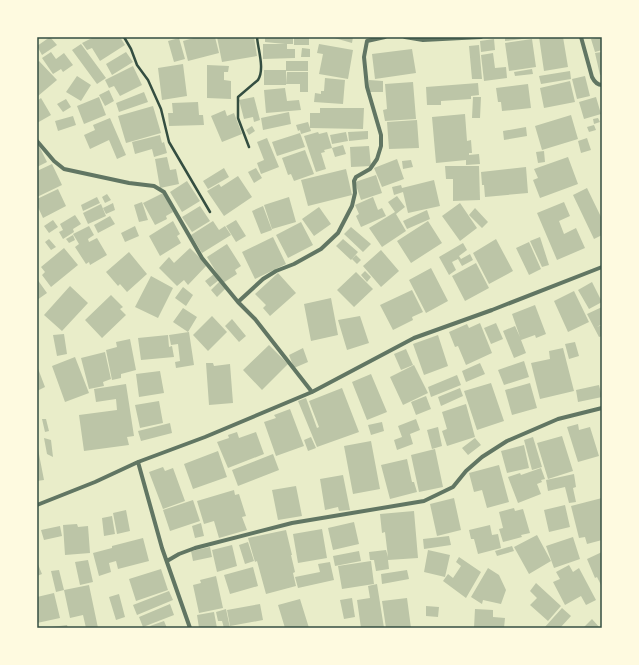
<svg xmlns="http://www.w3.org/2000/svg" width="639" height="665" font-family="'DejaVu Sans',sans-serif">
<rect width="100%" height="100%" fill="#e9edc9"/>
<path fill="#bcc5a7" d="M50,37L57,45L42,55L37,46Z
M94,37H120L125,45L100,61L92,48L87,50L82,43Z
M197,37H215L219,53L188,61L183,41Z
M217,37H254L257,56L222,62Z
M265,37H293V44H287V49H295V58L263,59V44H285L265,42Z
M294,37H309V45H294Z
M331,37H353L352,43Z
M505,37H530V38L505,41Z
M539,37H563L568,67L544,71Z
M597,37H602V50L595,52L591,39L597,38Z
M179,38L185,59L174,62L168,41Z
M494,39L495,50L481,52L480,41Z
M532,39L536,67L509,71L505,43Z
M81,44L106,78L97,84L72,50Z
M319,44L353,50L348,79L319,74L323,54L317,53Z
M479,45L482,79H472L469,46Z
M302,48L310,49V57H301Z
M412,49L416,73L375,79L372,54Z
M51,52L56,59L64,53L73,65L63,72L61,69L53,74L42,58Z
M126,52L133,62L112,75L106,64Z
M602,52V74L600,75L595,53Z
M493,53L495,68L506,67L507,78L484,81L481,55Z
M39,61L57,80L38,96L37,95V63Z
M286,61H308V71H286Z
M183,64L187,96L162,100L158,68Z
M207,65L229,66L228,72H224V80L231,81V99L207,98Z
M133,66L142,85L120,96L114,86L109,88L105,80Z
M532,69L533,74L515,76L514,72Z
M264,70H286V85H264Z
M570,71L571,79L541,84L539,76Z
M287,72H308V92H300V84H286Z
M77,76L91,85L81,101L66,92Z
M585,76L590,96L577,99L572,79Z
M325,78L345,80L343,104L314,102L315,93L321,94V91H324Z
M369,80L383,81V92H369Z
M570,81L575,102L544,108L540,88Z
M413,82L416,119L385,121L383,110L387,109L385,84Z
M478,83L479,95L471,96V99L441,101V105H427L426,87Z
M528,84L531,108L502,111L501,102H498L496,88Z
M285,88L287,101L299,100L301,110L266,113L264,90Z
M109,90L114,101L105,106L99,95Z
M144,92L148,102L119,112L116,103Z
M99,97L106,115L84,124L77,106Z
M254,97L260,120L254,122L253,117L244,119L239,100Z
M473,97H481L480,118H472Z
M596,97L601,114L584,119L579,102Z
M41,98L51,115L37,123V101Z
M66,99L71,107L63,112L57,104Z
M198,102L199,115H203L204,125L169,126L168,113H173L172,103Z
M153,106L161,133L126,143L118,116Z
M320,108H364L363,129L310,128V113H320Z
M225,110L227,116L234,113L242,134L222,142L211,116Z
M289,112L291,124L263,130L261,118Z
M465,114L467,141L471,140L472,153H469V155L479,154L480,164L466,165V160L436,163L432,117Z
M571,115L578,139L542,150L535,126Z
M73,116L76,125L58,131L55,121Z
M110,118L126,155L117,159L109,140L90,149L84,135L95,130L93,125Z
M598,118L600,122L594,124L593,119Z
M417,120L419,148L389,149L387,122Z
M308,122L311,131L301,134L300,130L298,131L296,125Z
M594,125L596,130L589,132L587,127Z
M252,126L255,131L249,135L246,130Z
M526,127L527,136L504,140L503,131Z
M368,131V139L349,141L348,132Z
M318,132L319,134L327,132L332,148L324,150L325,152L321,153L326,169L316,172L304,136Z
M346,132L348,141L332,144L330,135Z
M300,133L305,147L277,156L272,142Z
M160,135L162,143L164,142L167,153L154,157L152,149L135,154L132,142Z
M267,138L279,167L261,174L257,163L264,160L257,142Z
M587,138L591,150L581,153L578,141Z
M37,142L47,162L37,167Z
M343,145L346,154L335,157L332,148Z
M369,146L371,166L351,167L350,147Z
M305,150L314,174L294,181L291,174L288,175L282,158Z
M544,151L545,162L538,163L536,152Z
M167,157L170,170L176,169L179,184L160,188L155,159Z
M568,157L578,184L540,198L533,180L538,178L534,169Z
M397,159L404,179L382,187L374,168Z
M411,160L413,167L403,169L402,161Z
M52,164L62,185L37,197V171Z
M445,166H479L480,200L453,201V179H446Z
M526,167L528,193L485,197L484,185H482L481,172Z
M224,168L229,177L208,189L203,181Z
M256,168L262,178L254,183L248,172Z
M346,169L352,195L308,206L301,180Z
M376,175L382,193L361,200L355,182Z
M238,176L252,197L224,216L207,191L219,184L221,187Z
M434,180L440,206L408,213L403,192L394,195L392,187L401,185L402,188Z
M187,181L200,201L182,212L170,192Z
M587,188L602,219V235L594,239L573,195Z
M58,189L66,206L43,218L37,205V199Z
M163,193L173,212L166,216L167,219L155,225L143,203Z
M107,194L111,200L105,203L102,197Z
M397,196L405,207L396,214L406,231L382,247L369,228L395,212L388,202Z
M97,197L100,203L83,211L81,205Z
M289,197L296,222L272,229L264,205Z
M373,197L378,210L382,208L386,216L361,227L356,216L359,214L355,205Z
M142,202L148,220L139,222L134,205Z
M564,202L570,216L559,221L564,234L576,228L585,248L557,260L537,213Z
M113,203L115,210L106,214L103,208Z
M460,203L477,228L460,241L442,216Z
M101,204L106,216L88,224L83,213Z
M200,206L210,221L192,232L182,217Z
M263,206L272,230L261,234L252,211Z
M319,207L331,224L314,236L302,219Z
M475,208L488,222L482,228L469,215Z
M427,210L430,219L407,229L403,221Z
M75,215L81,224L73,229L74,232L63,239L59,232L63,230L60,224Z
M110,216L115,224L98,233L94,225Z
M53,220L58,227L49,233L44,226Z
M236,220L246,236L236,242L226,226Z
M173,221L180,234L177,236L181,243L160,256L149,236Z
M213,221L219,230L225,226L231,235L202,253L191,235Z
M428,221L442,243L411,263L397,241Z
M301,222L313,245L288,258L276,235Z
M89,226L94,235L88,239L89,242L97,238L107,255L90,265L89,262L86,264L75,247L79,244L73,234Z
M135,226L139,236L125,242L121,233Z
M351,227L371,244L363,252L344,234Z
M73,235L75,240L69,243L66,239Z
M273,237L286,264L255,279L242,252Z
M540,237L549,265L542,267L530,241Z
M49,239L56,247L51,250L45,242Z
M343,239L358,252L351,260L336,246Z
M496,239L513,271L489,284L473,253Z
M529,242L541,269L529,275L516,248Z
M463,243L467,250L459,256L461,259L470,254L473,260L462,266L458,259L452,262L456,270L449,275L439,257Z
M227,244L241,266L235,270L237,274L223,283L207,257Z
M64,248L78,265L51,287L42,275L45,272L41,267Z
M190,248L207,265L188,285L184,280L177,286L159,268L169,257L174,263Z
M381,250L399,271L381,287L363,266Z
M129,252L147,274L127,292L120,284L118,286L106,272Z
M356,255L361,260L357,264L352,259Z
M476,263L489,288L465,301L452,276Z
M431,268L448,301L426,313L409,280Z
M365,271L371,277L367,282L361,275Z
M356,272L373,289L354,307L337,290Z
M278,273L296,293L270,316L263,308L266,305L255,294Z
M214,274L219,280L210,287L205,281Z
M151,276L173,288L158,318L135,307Z
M37,279L47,293L37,300Z
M220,281L226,288L217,297L211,290Z
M592,282L602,302L589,309L578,290Z
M70,286L88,303L62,331L44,315Z
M183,287L193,295L186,306L175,298Z
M412,290L423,312L412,317L413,320L393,330L380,305Z
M574,291L589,322L568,332L554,301Z
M111,295L123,307L120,309L126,315L102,338L85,320Z
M331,298L338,335L311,341L304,304Z
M535,305L546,334L536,338L535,335L521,340L526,353L514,358L503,331L515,326L520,337L512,314Z
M602,307V324L597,327L602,325V336L599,337L587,314Z
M183,308L197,317L188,332L173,322Z
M212,316L227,332L208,351L193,335Z
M360,316L369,343L347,350L338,320Z
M232,319L246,336L239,342L225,326Z
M480,323L492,353L466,365L458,346L455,347L449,332L467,324L469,328Z
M496,323L503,339L491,344L484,328Z
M189,332L194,365L176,368L175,362L180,361L178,344L171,345L169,335Z
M64,334L67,354L57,356L53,335Z
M168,335L169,347L172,346L174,357L141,360L138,338Z
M438,335L448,366L424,375L413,344Z
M130,339L136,370L121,374V378L112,380L106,350L117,347L116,342Z
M575,342L579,356L569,359L565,344Z
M269,345L288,364L262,390L243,370Z
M303,348L308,362L294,368L289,355Z
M563,348L574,391L540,399L531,363L550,359L549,351Z
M406,349L413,365L401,370L394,354Z
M105,352L111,379L103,382L104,386L89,389L81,358Z
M75,357L89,393L65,402L52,366Z
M524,361L529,377L504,385L498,370Z
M206,363H213L214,366L230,364L233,403L209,405Z
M480,363L485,374L466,382L462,371Z
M414,365L428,393L403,405L390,377Z
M37,366L45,387L37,391Z
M160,371L164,393L139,397L136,374Z
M371,374L387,412L367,420L352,382Z
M457,375L461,385L431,397L428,387Z
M491,383L504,421L477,430L464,391Z
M530,383L537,408L512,415L505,390Z
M126,384L134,436L127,437L129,445L84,451L79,415L117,410L116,399L96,402L94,389Z
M599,385L602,397L578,402L576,390Z
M342,388L359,432L317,447L298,401L306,398L317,428L319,427L309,401Z
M460,388L463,396L441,406L438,397Z
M426,396L431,409L416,415L411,402Z
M159,401L163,423L140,428L135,405Z
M466,404L475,437L447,446L442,431L447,429L442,412Z
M290,409L304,446L276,456L264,422L276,418L274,415Z
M42,419H46L49,431L45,432Z
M416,419L420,430L410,434L413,444L397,450L394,440L402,437L398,426Z
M382,422L384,431L371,435L368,425Z
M170,423L172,433L141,441L138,431Z
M578,424L579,430L590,427L599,456L578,462L567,427Z
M438,427L442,446L432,449L427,430Z
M237,432L239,438L256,432L264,454L228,468L217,442L229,438L228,435Z
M562,436L573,471L548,479L537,443Z
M311,437L316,448L308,451L304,440Z
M533,437L542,467L532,470L524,440Z
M44,438L51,440L53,457L47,454Z
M475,438L481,445L468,455L462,448Z
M371,441L380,489L353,494L344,446Z
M37,444L44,480L37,481Z
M524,445L529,468L507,473L501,451Z
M435,449L443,487L419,492L411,455Z
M218,451L227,477L193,489L184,464Z
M273,454L279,470L238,486L232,470Z
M407,459L412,482H414L417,492L390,499L381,465Z
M499,465L509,502L487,508L482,490L474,492L469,473Z
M163,467L165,471L173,468L185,501L163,509L149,472Z
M541,468L545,479L541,480L542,482L537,484L541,494L518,503L508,477L520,473L521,475Z
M574,474L576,487L573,488L576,502L569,503L565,487L548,491L546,480Z
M343,475L350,510L339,511L338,507L325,510L320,479Z
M296,486L302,516L278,520L272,490Z
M234,490L235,495L239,494L246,516L242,517L247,530L219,538L214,521L204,524L197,501Z
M454,498L461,530L437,536L430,504Z
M602,498V540L587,544L585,537L579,538L571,506Z
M193,500L200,521L170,531L163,510Z
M565,505L570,527L549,532L544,510Z
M514,508L515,511L523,509L530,533L521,535L522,537L503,542L499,529L503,528L499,512Z
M126,510L130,531L117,534L113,513Z
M414,511L418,558L388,560L389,569L376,571L374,560H370L369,552L386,550L388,557L385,532L382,533L380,514Z
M112,516L115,534L104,536L102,518Z
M354,522L359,544L333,550L328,528Z
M201,523L204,536L195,538L192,526Z
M77,524L78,527L88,526L90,553L65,555L63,525Z
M490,525L492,535L498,534L501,548L478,554L474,539H471L469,530Z
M60,526L62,536L44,540L41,530Z
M322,529L327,558L298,563L293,534Z
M286,530L292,555H291L295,572L293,573L296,586L266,594L257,561L255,562L248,538Z
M537,535L551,561L529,574L514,547Z
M449,536L451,545L424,549L423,539Z
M573,537L580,559L554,568L546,546Z
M143,538L149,561L118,569L116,561L109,563L111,572L99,576L93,553L112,548V546Z
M248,542L254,561L245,564L239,545Z
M232,545L237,566L217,572L212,550Z
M512,546L514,551L497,556L495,551Z
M210,547L212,557L193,561L191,551Z
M428,550L450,555L445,577L424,572Z
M359,551L361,561L335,566L333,556Z
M602,552V584L601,585L597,577L595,578L587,559Z
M459,557L481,572L466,598L443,581L448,574L453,578L461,566L456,562Z
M88,560L93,582L80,585L75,562Z
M371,561L374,584L342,589L338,566Z
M37,562L42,574L37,576Z
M330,562L334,580L298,588L295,577L320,572L318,564Z
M569,565L573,572L579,568L596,600L586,605L581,596L565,605L553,582L560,579L556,572Z
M253,567L258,586L230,594L224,575Z
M488,568L499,575L506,590L501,604L483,600L482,604L471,597Z
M161,569L168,590L136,601L129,579Z
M59,570L64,590L56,592L51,571Z
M407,570L409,579L382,584L381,574Z
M216,576L223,608L199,613L193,585L201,583L200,580Z
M536,583L561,606L548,621L530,605L537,598L530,591Z
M377,584L384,628H361L357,600L370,598L368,586Z
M89,585L98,628H86L83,615L70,618L64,590Z
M169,591L173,600L137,615L133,605Z
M54,593L60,618L37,623V597Z
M119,594L125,617L116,620L109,597Z
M352,598L355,617L344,619L340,600Z
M407,598L411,628H386L382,601Z
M300,599L309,628H285L278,605Z
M170,604L174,615L143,627L139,617Z
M260,604L263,620L230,626L227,610Z
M426,606L439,607L438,617L426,616Z
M562,608L571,616L560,628H544Z
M226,609L230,628H224L222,621H218L216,612Z
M475,609L493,610V617L505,618L504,628H474Z
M214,612L217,628H199L197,615Z
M592,619L600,628H583Z
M164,621L167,628H151L150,626Z
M67,625L68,628H52V627Z"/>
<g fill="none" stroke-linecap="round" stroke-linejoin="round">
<path stroke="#344e41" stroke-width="2.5" d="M124,37L131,49L137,65L148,80L161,109L169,142L210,212
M249,147L238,118V97L258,80C265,69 258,50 257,37"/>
<path stroke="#617663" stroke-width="4" d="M405,37L423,40L481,37
M581,37L592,77C594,81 597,85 602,85
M37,141L54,161L64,169L129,183L154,186L164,192L202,258L238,302L255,319L312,392
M238,302L263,279L276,271L294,264L321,249L338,233L352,206L355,193L354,181L356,177L370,169L377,159L381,146V135L367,87L364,57L367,41L385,37
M138,462L162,548L190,628
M37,505L95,482L138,462L205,437L312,392L414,338L492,310L602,267
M167,561L179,554L195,548L292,523L424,501L453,487L466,471L482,457L507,441L558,419L602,408"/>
</g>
<rect width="639" height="665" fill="none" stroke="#fefae0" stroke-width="76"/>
<rect x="38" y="38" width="563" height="589" fill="none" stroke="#344e41" stroke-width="1.5"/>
</svg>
